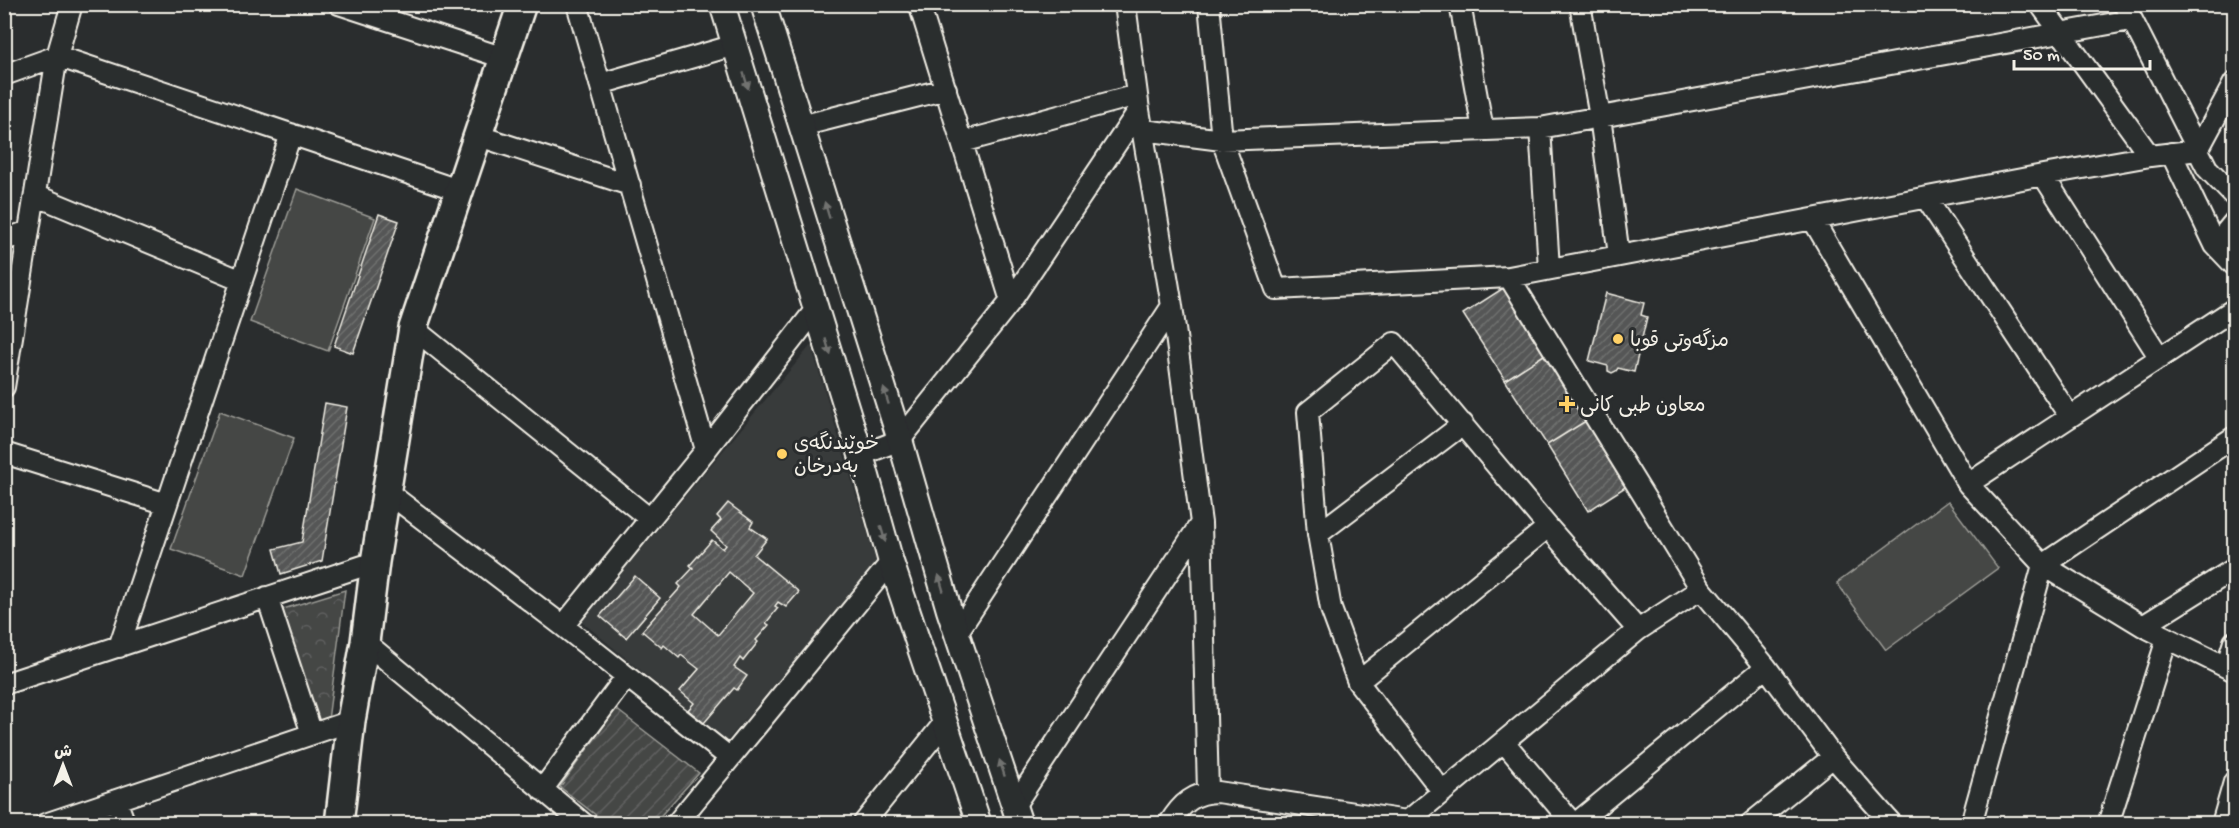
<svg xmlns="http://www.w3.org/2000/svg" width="2239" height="828" font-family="'Gochi Hand','Playpen Sans Arabic',sans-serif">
<defs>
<pattern id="park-crowns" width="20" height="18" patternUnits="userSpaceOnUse" patternTransform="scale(1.5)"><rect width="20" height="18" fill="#444645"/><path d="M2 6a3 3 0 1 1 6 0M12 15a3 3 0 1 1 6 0" fill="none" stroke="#606160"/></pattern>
<pattern id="garden-furrows" width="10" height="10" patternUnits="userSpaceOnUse" patternTransform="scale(1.5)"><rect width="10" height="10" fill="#444645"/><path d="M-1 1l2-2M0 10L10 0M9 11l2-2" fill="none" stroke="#606160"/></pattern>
<pattern id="building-hatch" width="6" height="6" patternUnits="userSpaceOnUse" patternTransform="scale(1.5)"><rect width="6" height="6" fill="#555756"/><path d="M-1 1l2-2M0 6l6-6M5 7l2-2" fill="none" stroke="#6e706e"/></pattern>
</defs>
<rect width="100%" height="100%" fill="#2a2d2e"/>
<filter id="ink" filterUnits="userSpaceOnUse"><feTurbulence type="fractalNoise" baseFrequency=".0167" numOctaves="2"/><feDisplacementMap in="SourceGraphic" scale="12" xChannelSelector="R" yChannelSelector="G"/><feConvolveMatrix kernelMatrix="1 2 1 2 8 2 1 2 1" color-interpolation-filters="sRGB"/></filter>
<g filter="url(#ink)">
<path fill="#373a3a" d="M811,345L877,564L726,742L581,621Z"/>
<path fill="url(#park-crowns)" stroke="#9c9c96" stroke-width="1.5" d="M345,590L328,720L316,723L280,610Z"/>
<path fill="url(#garden-furrows)" stroke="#9c9c96" stroke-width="1.5" d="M616,709L699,773L654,823H606L560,787Z"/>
<path fill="#444645" stroke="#9c9c96" stroke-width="1.5" d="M297,189L375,218L328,351L250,322Z
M220,411L294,438L245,575L171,549Z
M1948,501L1998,568L1886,650L1837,583Z"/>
<path fill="url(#building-hatch)" stroke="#f4f1e8" stroke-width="1.5" fill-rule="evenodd" d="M379,214L399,221L353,353L334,346Z
M1505,287L1547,353L1505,380L1463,314Z
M1606,293L1644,303L1641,315L1647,317L1634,372L1618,368L1616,371L1612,373L1608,371V366L1589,361Z
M1547,353L1589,419L1547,445L1505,380Z
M325,403L347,407L322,561L281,574L274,549L302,542Z
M1589,419L1630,484L1588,511L1547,445Z
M728,503L753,522L750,527L767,539L754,555L799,592L786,607L778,602L775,606L778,608L766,623L769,625L756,640L758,642L743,661L740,658L734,667L747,676L737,690L734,688L704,723L688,710L694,703L680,691L699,669L681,655L679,658L664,645L662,648L642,631L681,587L678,584L693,568L690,565L712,540L723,549L726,545L711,531L721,520L717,516ZM729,572L753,593L718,635L694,614Z
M635,576L660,598L626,638L600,616Z"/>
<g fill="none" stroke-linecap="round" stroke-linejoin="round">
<defs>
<path id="minor" d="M339,4L504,58
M577,4L706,450
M919,4L1011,301
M1125,4L1139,110L1172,306L1201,523L1208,792
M1209,4L1222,140L1276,289L1509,277L2043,175L2150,156L2198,150L2234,83
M1460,4L1483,130
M1580,4L1600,117L1619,255
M2040,4L2150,156
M2124,4L2207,168L2234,196
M4,75L57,56L461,191
M600,84L735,45
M801,126L946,89
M1540,128L1549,268
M1143,130L1222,140L1540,128L2131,20
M479,136L630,185
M962,142L1137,95
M2171,153L2215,245L2234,265
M2043,175L2160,358
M35,195L242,281
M1926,198L2070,417
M1813,220L1968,484L2043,565L2143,626L2234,671
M4,240L29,231
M2215,245L2234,222
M1509,277L1701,589L1766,667L1833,757L1892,824
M413,328L650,519
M4,387L57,56L72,4
M4,453L167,504
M861,455L900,440L1011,301L1139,110
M1968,484L2234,309
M386,491L563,626L730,758
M1318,534L1463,424
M267,597L312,734
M563,626L706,450L816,309
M2143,626L2234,569
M957,633L1172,306
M365,642L584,824
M119,647L291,134
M2226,667L2234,642
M1358,682L1548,527
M4,684L375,562
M1504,742L1573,824
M542,790L626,677
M1443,792L1358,682L1331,609L1318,534L1308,412L1394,343L1548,527L1638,630
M116,800L125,824
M1014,806L1201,523
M45,824L351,721
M676,824L891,562
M863,824L945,722
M1169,824C1181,804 1194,792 1218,792L1407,821
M1404,824L1638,630L1701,589
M1575,824L1766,667
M1750,824L1833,757
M1971,824L2043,565L2234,437
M2108,824L2167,639
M2222,824L2234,782"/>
<path id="tertiary" d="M722,4L861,455L891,562L979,824
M763,4L900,440L949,610L1020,824"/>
<path id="secondary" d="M339,824L351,721L365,642L375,562L413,328L522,4"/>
</defs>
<use href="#minor" stroke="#f4f1e8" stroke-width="24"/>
<use href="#tertiary" stroke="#f4f1e8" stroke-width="28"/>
<use href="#secondary" stroke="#f4f1e8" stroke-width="32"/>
<use href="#minor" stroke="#2a2d2e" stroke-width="20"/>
<use href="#tertiary" stroke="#2a2d2e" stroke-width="24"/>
<use href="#secondary" stroke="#2a2d2e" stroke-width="27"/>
</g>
<defs><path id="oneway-solid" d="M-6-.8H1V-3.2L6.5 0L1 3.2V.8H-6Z" transform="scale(1.5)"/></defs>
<g fill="#71726f">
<use href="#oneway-solid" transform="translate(746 81) rotate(73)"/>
<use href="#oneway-solid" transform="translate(827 210) rotate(-107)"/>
<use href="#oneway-solid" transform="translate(828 347) rotate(73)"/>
<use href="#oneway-solid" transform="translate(886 396) rotate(-108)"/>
<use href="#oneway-solid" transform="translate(883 534) rotate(74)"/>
<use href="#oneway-solid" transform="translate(941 583) rotate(-106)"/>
<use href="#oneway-solid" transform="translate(1002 768) rotate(-108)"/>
</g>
</g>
<g fill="#ffd166" stroke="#2a2d2e" stroke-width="2">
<circle cx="1618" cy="339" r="6"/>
<path d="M1564 395h6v6h6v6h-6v6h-6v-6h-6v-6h6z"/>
<circle cx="782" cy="454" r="6"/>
</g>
<g text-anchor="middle" stroke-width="6" stroke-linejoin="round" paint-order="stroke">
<g font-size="20" fill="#f4f1e8" stroke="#2a2d2e" text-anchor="start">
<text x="1630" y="346">مزگەوتی قوبا</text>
<text x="1580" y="411">معاون طبی کانی</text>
<text x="794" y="449">خوێندنگەی<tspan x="794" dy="23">بەدرخان</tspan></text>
</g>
</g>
<rect width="2239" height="828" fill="none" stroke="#2a2d2e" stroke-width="24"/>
<rect x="12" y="12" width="2215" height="804" fill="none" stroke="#f4f1e8" stroke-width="2" filter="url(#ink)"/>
<g transform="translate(63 765)" stroke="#2a2d2e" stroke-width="4.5" paint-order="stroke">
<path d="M0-4.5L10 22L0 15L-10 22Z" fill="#f4f1e8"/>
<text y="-9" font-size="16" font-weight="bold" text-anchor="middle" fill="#f4f1e8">ش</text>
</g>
<path d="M2014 60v9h136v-9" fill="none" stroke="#f4f1e8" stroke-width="3"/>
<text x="2023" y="60" font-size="18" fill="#f4f1e8" stroke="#2a2d2e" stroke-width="4.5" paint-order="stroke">50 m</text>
</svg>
